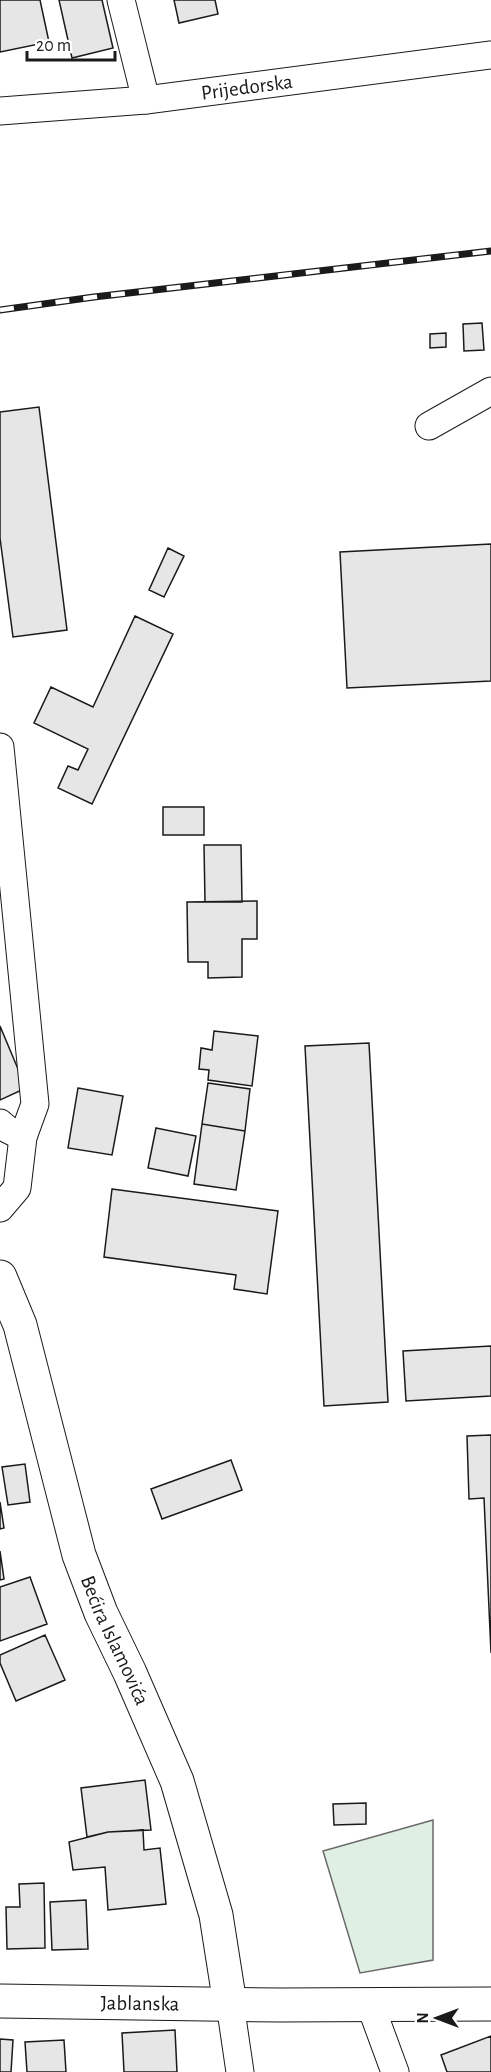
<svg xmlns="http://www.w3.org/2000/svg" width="491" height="2072" font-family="'Alegreya Sans',sans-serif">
<rect width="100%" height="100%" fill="#fff"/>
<path fill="#e0efe3" stroke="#6a6a6a" stroke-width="1.5" d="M433,1820V1960L360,1973L323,1851Z"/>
<path fill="#e6e6e6" stroke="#1a1a1a" stroke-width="1.5" d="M0,0H40L49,42L0,52Z
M59,0H102L113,48L72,58Z
M174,0H215L218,14L179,23Z
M482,323L484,350L464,351L463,324Z
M446,333V347L430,348V334Z
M39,407L67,630L13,637L0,538V412Z
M491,544V681L347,688L340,552Z
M168,548L184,556L164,597L149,590Z
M135,616L173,634L92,804L58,788L68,766L78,770L88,749L34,723L51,687L93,707Z
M163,807H204V835H163Z
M204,845H241L242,902H205Z
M257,901V939H242V977L208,978V962H188L187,902Z
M0,1026L26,1088L0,1100Z
M214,1031L258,1036L252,1086L208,1080L209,1070L199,1069L201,1048L212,1050Z
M369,1043L388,1402L324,1406L305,1046Z
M208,1083L250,1089L245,1131L202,1124Z
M78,1088L123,1096L112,1155L68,1148Z
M202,1124L245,1131L236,1190L194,1184Z
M156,1128L196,1136L188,1176L148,1168Z
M112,1189L278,1211L267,1294L234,1289L236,1275L104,1257Z
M491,1346V1396L406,1401L403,1351Z
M491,1435V1653L484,1498L469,1499L467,1436Z
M231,1460L242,1490L162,1519L151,1489Z
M25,1464L30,1502L8,1505L2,1467Z
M0,1502L4,1528L0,1529Z
M0,1551L4,1579L0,1580Z
M30,1577L47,1624L0,1641V1587Z
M45,1635L65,1680L16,1701L0,1663V1655Z
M145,1780L151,1830L108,1832L87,1837L81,1788Z
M366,1803V1824L334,1825L333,1804Z
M143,1830L144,1850L160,1848L166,1904L108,1910L105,1867L73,1870L69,1842L108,1832Z
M44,1883L45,1948L7,1949L6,1907H20L19,1884Z
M86,1900L88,1949L52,1950L50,1902Z
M175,2030L177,2072H124L122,2033Z
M491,2036V2072H447L441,2055Z
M0,2039L13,2040L11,2072H0Z
M64,2040L66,2072H27L25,2042Z"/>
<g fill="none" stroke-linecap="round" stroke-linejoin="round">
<defs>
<g id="street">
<path d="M121,0L146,100"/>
<path id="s1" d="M0,111L146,100L491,55"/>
<path d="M429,426L491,391"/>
<path d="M0,747L35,1104L23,1137L17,1188L0,1208"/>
<path d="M0,1123L7,1129L23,1137"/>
<path d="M230,2004L240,2072"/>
<path d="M370,2004L395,2072"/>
</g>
<g id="secondary">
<path id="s2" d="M0,1277L20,1325L79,1555L101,1613L130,1673L177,1781L216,1915L230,2004"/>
</g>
<g id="primary">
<path id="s3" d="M0,2001L280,2005L491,2004"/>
</g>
</defs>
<use href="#street" stroke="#1a1a1a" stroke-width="29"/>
<use href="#secondary" stroke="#1a1a1a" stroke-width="35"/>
<use href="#primary" stroke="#1a1a1a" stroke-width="35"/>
<use href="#street" stroke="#fff" stroke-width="27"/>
<use href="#secondary" stroke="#fff" stroke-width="33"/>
<use href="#primary" stroke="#fff" stroke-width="33"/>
<defs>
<path id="rail" d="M0,310L94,297L491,251"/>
</defs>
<use href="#rail" stroke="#1a1a1a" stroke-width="7"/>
<use href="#rail" stroke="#fff" stroke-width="4.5" stroke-dasharray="14" stroke-linecap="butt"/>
</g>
<g text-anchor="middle" stroke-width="4.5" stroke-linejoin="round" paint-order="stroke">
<g font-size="21" fill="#1a1a1a" stroke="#fff">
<text dy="7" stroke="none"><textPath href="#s1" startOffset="248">Prijedorska</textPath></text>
<text dy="7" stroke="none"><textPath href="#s2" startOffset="382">Bećira Islamovića</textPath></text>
<text dy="7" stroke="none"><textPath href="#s3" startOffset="140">Jablanska</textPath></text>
</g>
</g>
<g transform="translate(437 2018) rotate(270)" stroke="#ffffff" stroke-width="4.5" paint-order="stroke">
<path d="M0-4.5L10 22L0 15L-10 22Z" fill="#1a1a1a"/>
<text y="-9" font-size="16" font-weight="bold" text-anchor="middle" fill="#1a1a1a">N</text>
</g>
<path d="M27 51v9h88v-9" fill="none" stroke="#1a1a1a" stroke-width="3"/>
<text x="36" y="51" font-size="18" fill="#1a1a1a" stroke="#ffffff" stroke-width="4.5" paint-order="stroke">20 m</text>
</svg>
